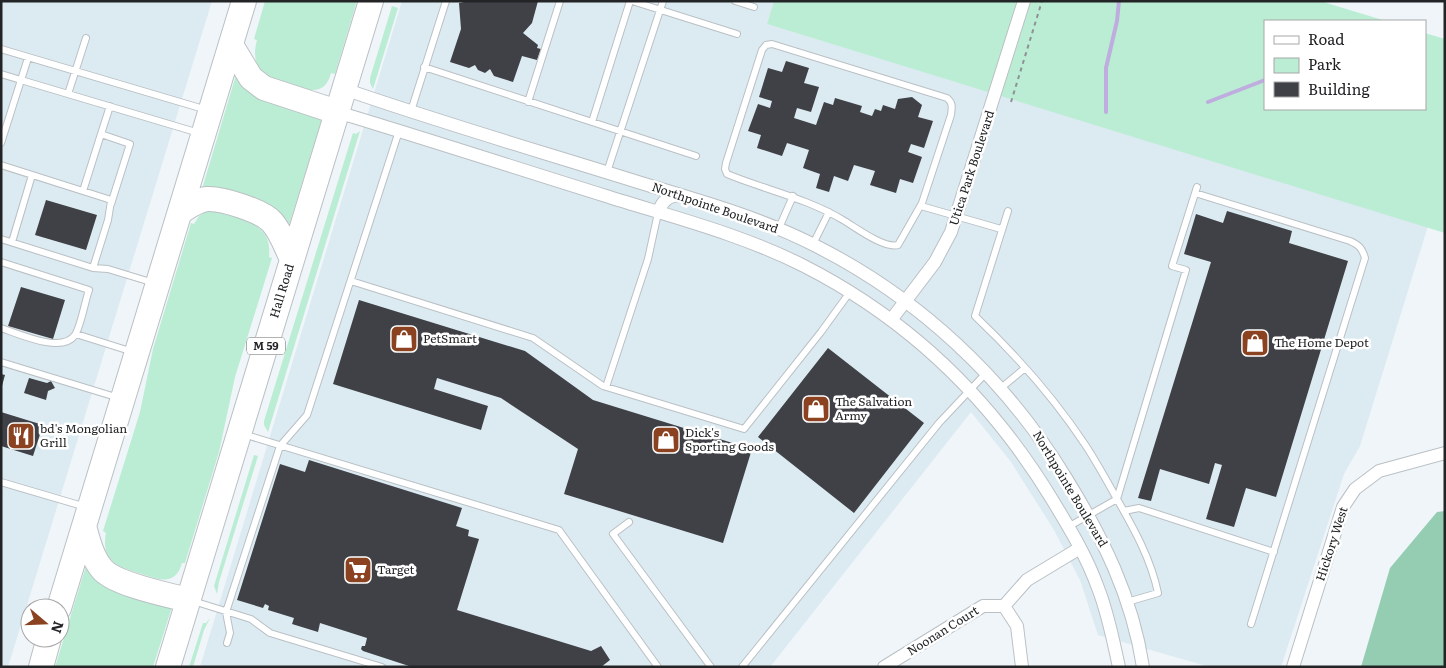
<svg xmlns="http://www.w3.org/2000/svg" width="1446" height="668" font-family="Literata,serif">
<rect width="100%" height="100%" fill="#eff5f9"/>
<path fill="#dceaf2" d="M1,1H212L8,667H1Z
M402,1H774L767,24L1428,226L1360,446L1344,474L1281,667H1210L1098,635L1080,580L1054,530L1011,462L971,412L770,667H200Z"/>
<path fill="#bbedd4" d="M265,1H357L335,74L331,73C328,85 322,91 309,90C283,82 246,78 257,40L254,39Z
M774,1H1320L1386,21H1265V109H1425V33L1445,39V233L767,24Z
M392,6L398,8L373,89L370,83V78Z
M236,75L322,119L289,225L202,189Z
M360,131L268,432L264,425V421L352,136L353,133L356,134Z
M207,211H212C239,219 273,221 269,257L272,258L235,377L219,452L185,563H182C180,570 176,578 168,579C160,581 152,577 145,575C121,568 100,563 106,533L103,531L140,412L153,349L191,223L194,224L199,216Z
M254,455L258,456L219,582L217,594L214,586Z
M86,566L172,607L153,667H55Z
M210,618L204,630L193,667H189L203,623H206Z"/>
<path fill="#94cdb1" d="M1445,511V667H1361L1390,568L1437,512Z"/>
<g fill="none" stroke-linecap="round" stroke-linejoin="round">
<path stroke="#beadde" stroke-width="4" d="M1208,102L1265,80
M1106,112V68L1117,21L1119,1"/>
</g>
<path fill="#3f4146" d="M469,1H538L532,23L523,33L538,45L537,48L541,49L537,60L522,56L513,82L494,76L490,69L485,73L478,70L475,65L469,68L450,62L461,29L459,3Z
M786,61L809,68L804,83L819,87L811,112L797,108L794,118L816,125L824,102L833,105L835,98L862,106L860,112L872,116L875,109L881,111L883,105L895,109L898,99L912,97L922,105L918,117L933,121L924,148L911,144L908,152L922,157L913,183L900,179L896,193L870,185L875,171L854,165L848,181L834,176L829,192L816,188L820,174L803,168L809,150L787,143L782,156L757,148L761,135L748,131L758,104L770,108L772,101L759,97L768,68L782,72Z
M46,200L97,215L86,250L35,235Z
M1227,211L1292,231L1289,243L1348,261L1276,497L1246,488L1234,527L1206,519L1222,465L1215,463L1209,484L1160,469L1151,501L1138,498L1211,262L1184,254L1196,214L1223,223Z
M21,287L65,300L53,339L8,326Z
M359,300L525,351L593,400L752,449L723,543L564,494L578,449L501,398L437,378L434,389L488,406L481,430L333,384Z
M828,348L924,423L854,513L758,437Z
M1,374L5,375L2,386L1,385Z
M29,378L47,383L51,381L55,388L48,391L46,400L24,393Z
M1,412L43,425L33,456L1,446Z
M309,460L462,508L456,526L469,530L468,536L479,539L457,610L591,651L601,646L610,660L601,667H412L363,651L361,649L362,646H365L367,638L320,623L318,632L292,624L294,618L268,610L269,606L265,604L263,608L237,600L280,464L305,472Z"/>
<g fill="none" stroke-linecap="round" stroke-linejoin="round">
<defs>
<path id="lane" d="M632,1L737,34
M735,1L754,7
M772,44L947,98C953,103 952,107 951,115L922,203L898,245C884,249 855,227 843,220C806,198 766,190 727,174L725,169L726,163L762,50L766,45Z
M1,49L207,110
M28,58L21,80L199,133
M424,67L592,122L630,1
M1,74L21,80L1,143
M68,94L86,38
M528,102L560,1
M411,111L446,1
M592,122L696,156
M101,134L110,106
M1,165L108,199L111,201L108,220L93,268
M607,172L663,1
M83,191L101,134L130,144L111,204
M1195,193L1350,241C1359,245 1362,248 1365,258L1251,624
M921,206L1001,229
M1008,211L975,316C1016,355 1055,399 1086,446C1097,463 1107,481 1117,499C1134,529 1151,559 1158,593L1127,602
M779,228L793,196
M1,239L93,268L108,269L154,283
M12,242L32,175
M813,244L829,212
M1,262L89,290C85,301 81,326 75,335C62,354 19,334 1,328
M351,281L533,338L603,386L744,429L821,332L850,292
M76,334L133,352
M1,362L119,398
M606,387L648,259L658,213
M1001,388L1025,368
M243,434L559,530L658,667
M1,482L86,507
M1124,511L1139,508L1274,552
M629,522L613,534L711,667
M1068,527L1117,499L1186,270L1172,266L1197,187
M193,601L251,619L270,633L382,667
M227,643L230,633L226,612L280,446L307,415L399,131
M742,667L939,423L986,373"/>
<path id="street" d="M344,89C442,123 542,152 641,183C700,201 759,217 814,245C918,297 1006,379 1066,478C1103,538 1132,596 1143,667
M337,112C427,139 516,168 606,196C672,217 741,234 804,266C910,320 992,400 1053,501C1070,529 1087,557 1098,588C1108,613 1113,640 1119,667
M658,213C662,202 667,196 679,195
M891,320L935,262L951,232L1024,1
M1004,606L1017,626L1022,667
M884,667L983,606H1004L1027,580L1080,548
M1293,667L1343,507L1355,489L1379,471L1445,453"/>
<path id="highway" d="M231,45L251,78L264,88L337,112
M180,212C188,207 197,200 207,199C222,198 262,211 272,222C281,232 286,247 292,259
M84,526C88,541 92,557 102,569C114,584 168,595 188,600
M59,608L244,1
M41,667L49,638
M168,667L371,1"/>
</defs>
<use href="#lane" stroke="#bac0c4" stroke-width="8"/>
<use href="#street" stroke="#bac0c4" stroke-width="14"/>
<use href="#highway" stroke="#bac0c4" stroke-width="26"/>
<path stroke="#8e9295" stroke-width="2" stroke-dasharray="4 4" stroke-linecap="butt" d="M1011,102L1042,1"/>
<use href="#lane" stroke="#fff" stroke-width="6"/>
<use href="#street" stroke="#fff" stroke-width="12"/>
<use href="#highway" stroke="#fff" stroke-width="24"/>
</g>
<defs>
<symbol id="shop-square" viewBox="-11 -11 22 22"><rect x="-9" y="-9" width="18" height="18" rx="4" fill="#8a4221" stroke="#fff"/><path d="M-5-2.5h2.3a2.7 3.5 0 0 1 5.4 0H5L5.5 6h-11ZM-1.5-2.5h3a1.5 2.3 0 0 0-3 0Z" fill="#fff"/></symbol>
<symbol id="restaurant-square" viewBox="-11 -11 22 22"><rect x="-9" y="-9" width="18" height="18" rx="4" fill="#8a4221" stroke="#fff"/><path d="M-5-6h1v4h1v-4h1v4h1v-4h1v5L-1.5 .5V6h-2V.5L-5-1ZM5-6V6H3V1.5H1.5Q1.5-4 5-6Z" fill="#fff"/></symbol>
<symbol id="supermarket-square" viewBox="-11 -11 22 22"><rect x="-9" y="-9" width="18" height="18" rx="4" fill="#8a4221" stroke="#fff"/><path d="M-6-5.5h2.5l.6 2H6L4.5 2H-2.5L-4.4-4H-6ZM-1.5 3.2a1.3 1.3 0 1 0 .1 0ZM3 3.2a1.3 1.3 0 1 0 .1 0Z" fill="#fff"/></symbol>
</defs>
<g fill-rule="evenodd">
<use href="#shop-square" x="388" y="323" width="32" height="32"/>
<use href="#shop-square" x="1239" y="327" width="32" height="32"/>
<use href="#shop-square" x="800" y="393" width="32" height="32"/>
<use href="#restaurant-square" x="5" y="420" width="32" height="32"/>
<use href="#shop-square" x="650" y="424" width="32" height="32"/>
<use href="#supermarket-square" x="342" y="554" width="32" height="32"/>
</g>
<g text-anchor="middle" stroke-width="5" stroke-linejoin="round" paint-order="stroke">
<rect fill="#fff" stroke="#646666" stroke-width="1" x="247" y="337.5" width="38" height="17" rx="4"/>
<g font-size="11" font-weight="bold" fill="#222425">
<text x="266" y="350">M 59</text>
</g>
<g font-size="12" fill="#222425" stroke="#fff">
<text transform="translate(972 168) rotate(-72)" y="4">Utica Park Boulevard</text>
<text transform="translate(715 208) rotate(19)" y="4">Northpointe Boulevard</text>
<text transform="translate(282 291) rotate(-73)" y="4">Hall Road</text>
<text transform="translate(1070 489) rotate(59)" y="4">Northpointe Boulevard</text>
<text transform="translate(1332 544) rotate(-72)" y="4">Hickory West</text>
<text transform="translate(943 631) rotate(-32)" y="4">Noonan Court</text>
</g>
<g font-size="12" fill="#222425" stroke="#fff" text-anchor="start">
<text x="423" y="343">PetSmart</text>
<text x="1274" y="347">The Home Depot</text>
<text x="835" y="406">The Salvation<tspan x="835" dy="14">Army</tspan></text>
<text x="40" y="433">bd's Mongolian<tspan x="40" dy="14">Grill</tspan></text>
<text x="685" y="437">Dick's<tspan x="685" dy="14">Sporting Goods</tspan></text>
<text x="377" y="574">Target</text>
</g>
</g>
<rect width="1446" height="668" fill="none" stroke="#222425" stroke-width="5"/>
<rect x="1264" y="20" width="162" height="90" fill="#ffffff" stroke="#a7a7a8"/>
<rect x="1274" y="36" width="25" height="8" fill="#ffffff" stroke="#a7a7a8"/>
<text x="1308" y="45" font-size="15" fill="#222425">Road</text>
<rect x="1274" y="58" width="25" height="15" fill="#bbedd4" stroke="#a7a7a8"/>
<text x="1308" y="70" font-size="15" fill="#222425">Park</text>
<rect x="1274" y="82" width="25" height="15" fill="#3f4146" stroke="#a7a7a8"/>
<text x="1308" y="95" font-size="15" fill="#222425">Building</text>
<g transform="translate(45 623) rotate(109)"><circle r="24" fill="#ffffff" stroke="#a7a7a8"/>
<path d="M0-4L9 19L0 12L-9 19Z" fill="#8a4221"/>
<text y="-8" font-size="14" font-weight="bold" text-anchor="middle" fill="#222425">N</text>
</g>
</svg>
